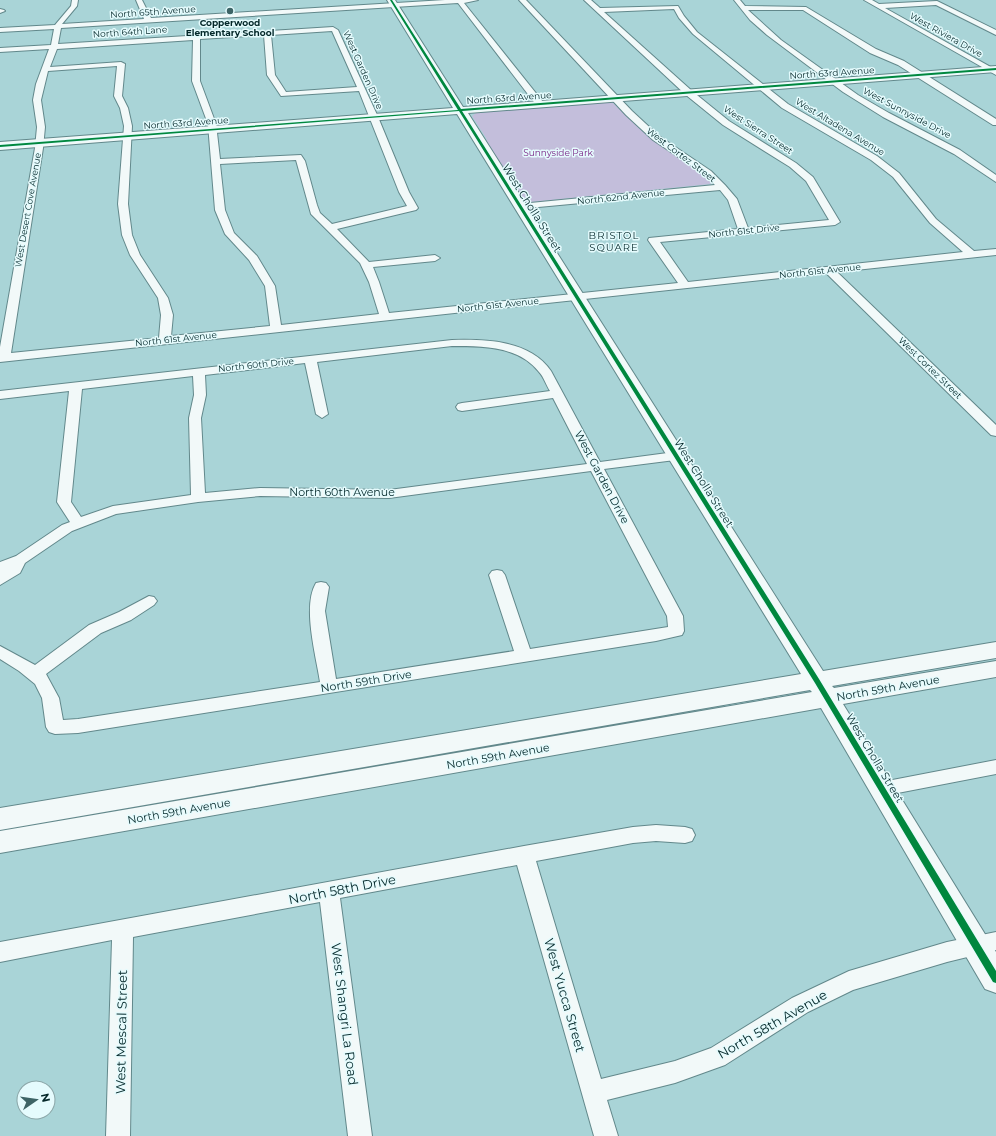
<svg xmlns="http://www.w3.org/2000/svg" width="996" height="1136" font-family="Montserrat,sans-serif">
<rect width="100%" height="100%" fill="#a9d4d7"/>
<path fill="#c3bedb" d="M612,102L647,135L700,172L710,180L711,184L532,202H525L488,144L486,138L472,116L476,113Z"/>
<g fill="none" stroke-linecap="round" stroke-linejoin="round">
<defs>
<path id="street" d="M72,0H78L77,6L62,24L144,19L136,0H142L151,18L445,0H478L464,3L543,102V106H537L458,3L61,28L58,44L333,27L338,30L378,117L409,192L418,208L416,210L337,229L369,262L435,255L440,258L435,261L373,267L379,282L389,313L678,283L648,240L649,238L738,229L728,200L720,190L517,209V205L520,204L715,185L705,175L653,140L626,115L519,0H526L632,111L659,136L711,171L725,185L737,199L748,228L829,220L806,181L790,167L723,125L686,95L584,0H591L600,8L678,6L684,16L697,32L788,104L877,156L899,173L936,219L974,251L996,249V255L837,272L996,425V436L991,435L826,273L0,362V347L35,148L37,127L33,100L36,84L49,49L0,52V48L51,45L54,29L0,32V28L55,25L71,6ZM674,9L679,18L693,34L782,108L871,160L893,177L930,223L963,252L688,282L660,242L835,225L840,222L813,177L796,163L729,121L692,91L604,12ZM332,31L357,87L286,92L275,75L271,35ZM264,35L267,75L281,96L359,91L399,192L407,206L332,224L320,213L317,205L305,161L301,155L220,159L216,124L200,81V39ZM193,40L192,81L208,124L215,210L225,234L249,260L265,286L270,326L171,336L173,315L168,298L140,255L132,235L128,204L132,126L128,108L122,96L125,64L121,62L50,67L57,49ZM117,66L114,96L120,108L124,126L118,204L122,235L130,255L158,298L161,315L159,338L11,353L43,148L45,127L41,100L48,71ZM296,160L311,214L360,263L369,282L379,314L281,325L275,286L257,256L234,233L225,210L220,164Z
M734,0H740L745,6L806,7L876,49L904,61L996,119V125H993L898,65L870,53L803,10H748L781,40L858,95L889,113L960,150L996,175V182L954,154L883,117L843,92L767,35L750,20Z
M864,0H872L879,4L937,1L996,30V35L936,5L885,8L996,70V75Z
M0,9L4,10L5,11L0,13Z
M452,340C485,339 530,340 551,371L600,462L675,452L680,453L682,456L680,459L675,460L604,469L683,616L684,631L682,635L656,641L78,733L55,734L49,732L46,727L42,698L35,684L19,671L0,659V646L35,665L89,625L119,612L149,596L154,597L157,601L154,605L131,620L101,633L46,674L59,698L63,720L78,719L320,682C316,656 302,606 316,583L321,582L326,583L329,587L325,611L336,679L514,651L489,575L492,571L497,570L502,571L505,575L530,649L668,627L667,616L591,471L389,498L260,496L198,502L116,514L72,531L25,563L20,573L0,585V562L16,556L62,525L70,522L57,502L69,391L0,399V391ZM452,346C482,346 519,346 539,372C544,377 546,385 550,391L462,403L458,404L456,407L458,410L462,411L553,398L587,464L389,490L260,488L205,493L201,418L206,395L205,375L305,363L316,414L322,418L328,414L317,362ZM193,376L194,395L189,418L191,495L113,506L81,517L71,502L82,389Z
M996,760V774L882,796L875,794L873,789L875,784L882,782Z
M656,825L685,827L692,829L695,835L692,841L685,843L656,841L633,843L536,861L601,1079L675,1061L711,1048L792,998L849,971L947,942L996,932V950L947,962L853,990L808,1012L725,1065L675,1083L607,1100L618,1136H594L517,865L340,898L372,1136H348L320,902L133,937L130,1136H106L112,940L0,962V942L524,846L633,827Z"/>
<path id="secondary" d="M387,0H395L463,107L996,66V72L468,113L823,671L996,642V658L832,686L834,688L996,661V677L843,704L996,952V993L985,989L821,708L0,853V831L812,692L810,690L0,830V808L801,674L457,114L0,150V142L453,108Z"/>
</defs>
<use href="#street" stroke="#62888b" stroke-width="2"/>
<use href="#secondary" stroke="#62888b" stroke-width="2"/>
<use href="#street" fill="#f2f9f9" fill-rule="evenodd"/>
<use href="#secondary" fill="#f2f9f9" fill-rule="evenodd"/>
<defs>
<path id="cycleway" d="M390,0H392L461,109L996,68V70L462,111L819,679L996,971V983L993,982L815,683L459,111L0,147V145L458,110Z"/>
</defs>
<use href="#cycleway" stroke="#e5fbfd" stroke-width="2"/>
<use href="#cycleway" fill="#00873e" fill-rule="evenodd"/>
</g>
<circle fill="#3d6466" stroke="#e5fbfd" stroke-width="1.5" cx="230" cy="11" r="4"/>
<g text-anchor="middle" stroke-width="3" stroke-linejoin="round" paint-order="stroke">
<g font-size="9" fill="#032729" stroke="#e5fbfd">
<text transform="translate(153 12) rotate(-4)" y="3">North 65th Avenue</text>
<text transform="translate(130 32) rotate(-4)" y="3">North 64th Lane</text>
<text transform="translate(946 35) rotate(29)" y="3">West Riviera Drive</text>
<text transform="translate(363 70) rotate(66)" y="3">West Garden Drive</text>
<text transform="translate(832 73) rotate(-4)" y="3">North 63rd Avenue</text>
<text transform="translate(509 98) rotate(-4)" y="3">North 63rd Avenue</text>
<text transform="translate(907 113) rotate(28)" y="3">West Sunnyside Drive</text>
<text transform="translate(186 123) rotate(-4)" y="3">North 63rd Avenue</text>
<text transform="translate(840 127) rotate(31)" y="3">West Altadena Avenue</text>
<text transform="translate(758 130) rotate(33)" y="3">West Sierra Street</text>
<text transform="translate(681 155) rotate(37)" y="3">West Cortez Street</text>
<text transform="translate(621 197) rotate(-6)" y="3">North 62nd Avenue</text>
<text transform="translate(28 210) rotate(-80)" y="3">West Desert Cove Avenue</text>
<text transform="translate(744 231) rotate(-6)" y="3">North 61st Drive</text>
<text transform="translate(820 271) rotate(-6)" y="3">North 61st Avenue</text>
<text transform="translate(498 305) rotate(-6)" y="3">North 61st Avenue</text>
<text transform="translate(176 339) rotate(-6)" y="3">North 61st Avenue</text>
<text transform="translate(256 365) rotate(-6)" y="3">North 60th Drive</text>
<text transform="translate(930 368) rotate(44)" y="3">West Cortez Street</text>
</g>
<g font-size="9" font-weight="bold" fill="#032729" stroke="#e5fbfd">
<text x="230" y="26">Copperwood<tspan x="230" dy="10">Elementary School</tspan></text>
</g>
<g font-size="9" fill="#782384" stroke="#e5fbfd">
<text x="558" y="156">Sunnyside Park</text>
</g>
<g font-size="10" letter-spacing="1" fill="#032729" stroke="#e5fbfd">
<text x="614" y="239">BRISTOL<tspan x="614" dy="12">SQUARE</tspan></text>
</g>
<g font-size="11" fill="#032729" stroke="#e5fbfd">
<text transform="translate(532 208) rotate(58)" y="4">West Cholla Street</text>
<text transform="translate(602 477) rotate(62)" y="4">West Garden Drive</text>
<text transform="translate(704 483) rotate(58)" y="4">West Cholla Street</text>
<text x="342" y="496">North 60th Avenue</text>
<text transform="translate(366 681) rotate(-9)" y="4">North 59th Drive</text>
<text transform="translate(888 688) rotate(-10)" y="4">North 59th Avenue</text>
<text transform="translate(498 756) rotate(-10)" y="4">North 59th Avenue</text>
<text transform="translate(875 758) rotate(59)" y="4">West Cholla Street</text>
<text transform="translate(179 811) rotate(-10)" y="4">North 59th Avenue</text>
</g>
<g font-size="13" fill="#032729" stroke="#e5fbfd">
<text transform="translate(342 889) rotate(-11)" y="5">North 58th Drive</text>
<text transform="translate(565 995) rotate(74)" y="5">West Yucca Street</text>
<text transform="translate(345 1014) rotate(83)" y="5">West Shangri La Road</text>
<text transform="translate(772 1024) rotate(-30)" y="5">North 58th Avenue</text>
<text transform="translate(121 1032) rotate(-89)" y="5">West Mescal Street</text>
</g>
</g>
<g transform="translate(36 1100) rotate(77)"><circle r="19" fill="#e5fbfd" stroke="#8ba6a8"/>
<path d="M0-3L7 15L0 10L-7 15Z" fill="#3d6466"/>
<text y="-6" font-size="11" font-weight="bold" text-anchor="middle" fill="#032729">N</text>
</g>
</svg>
